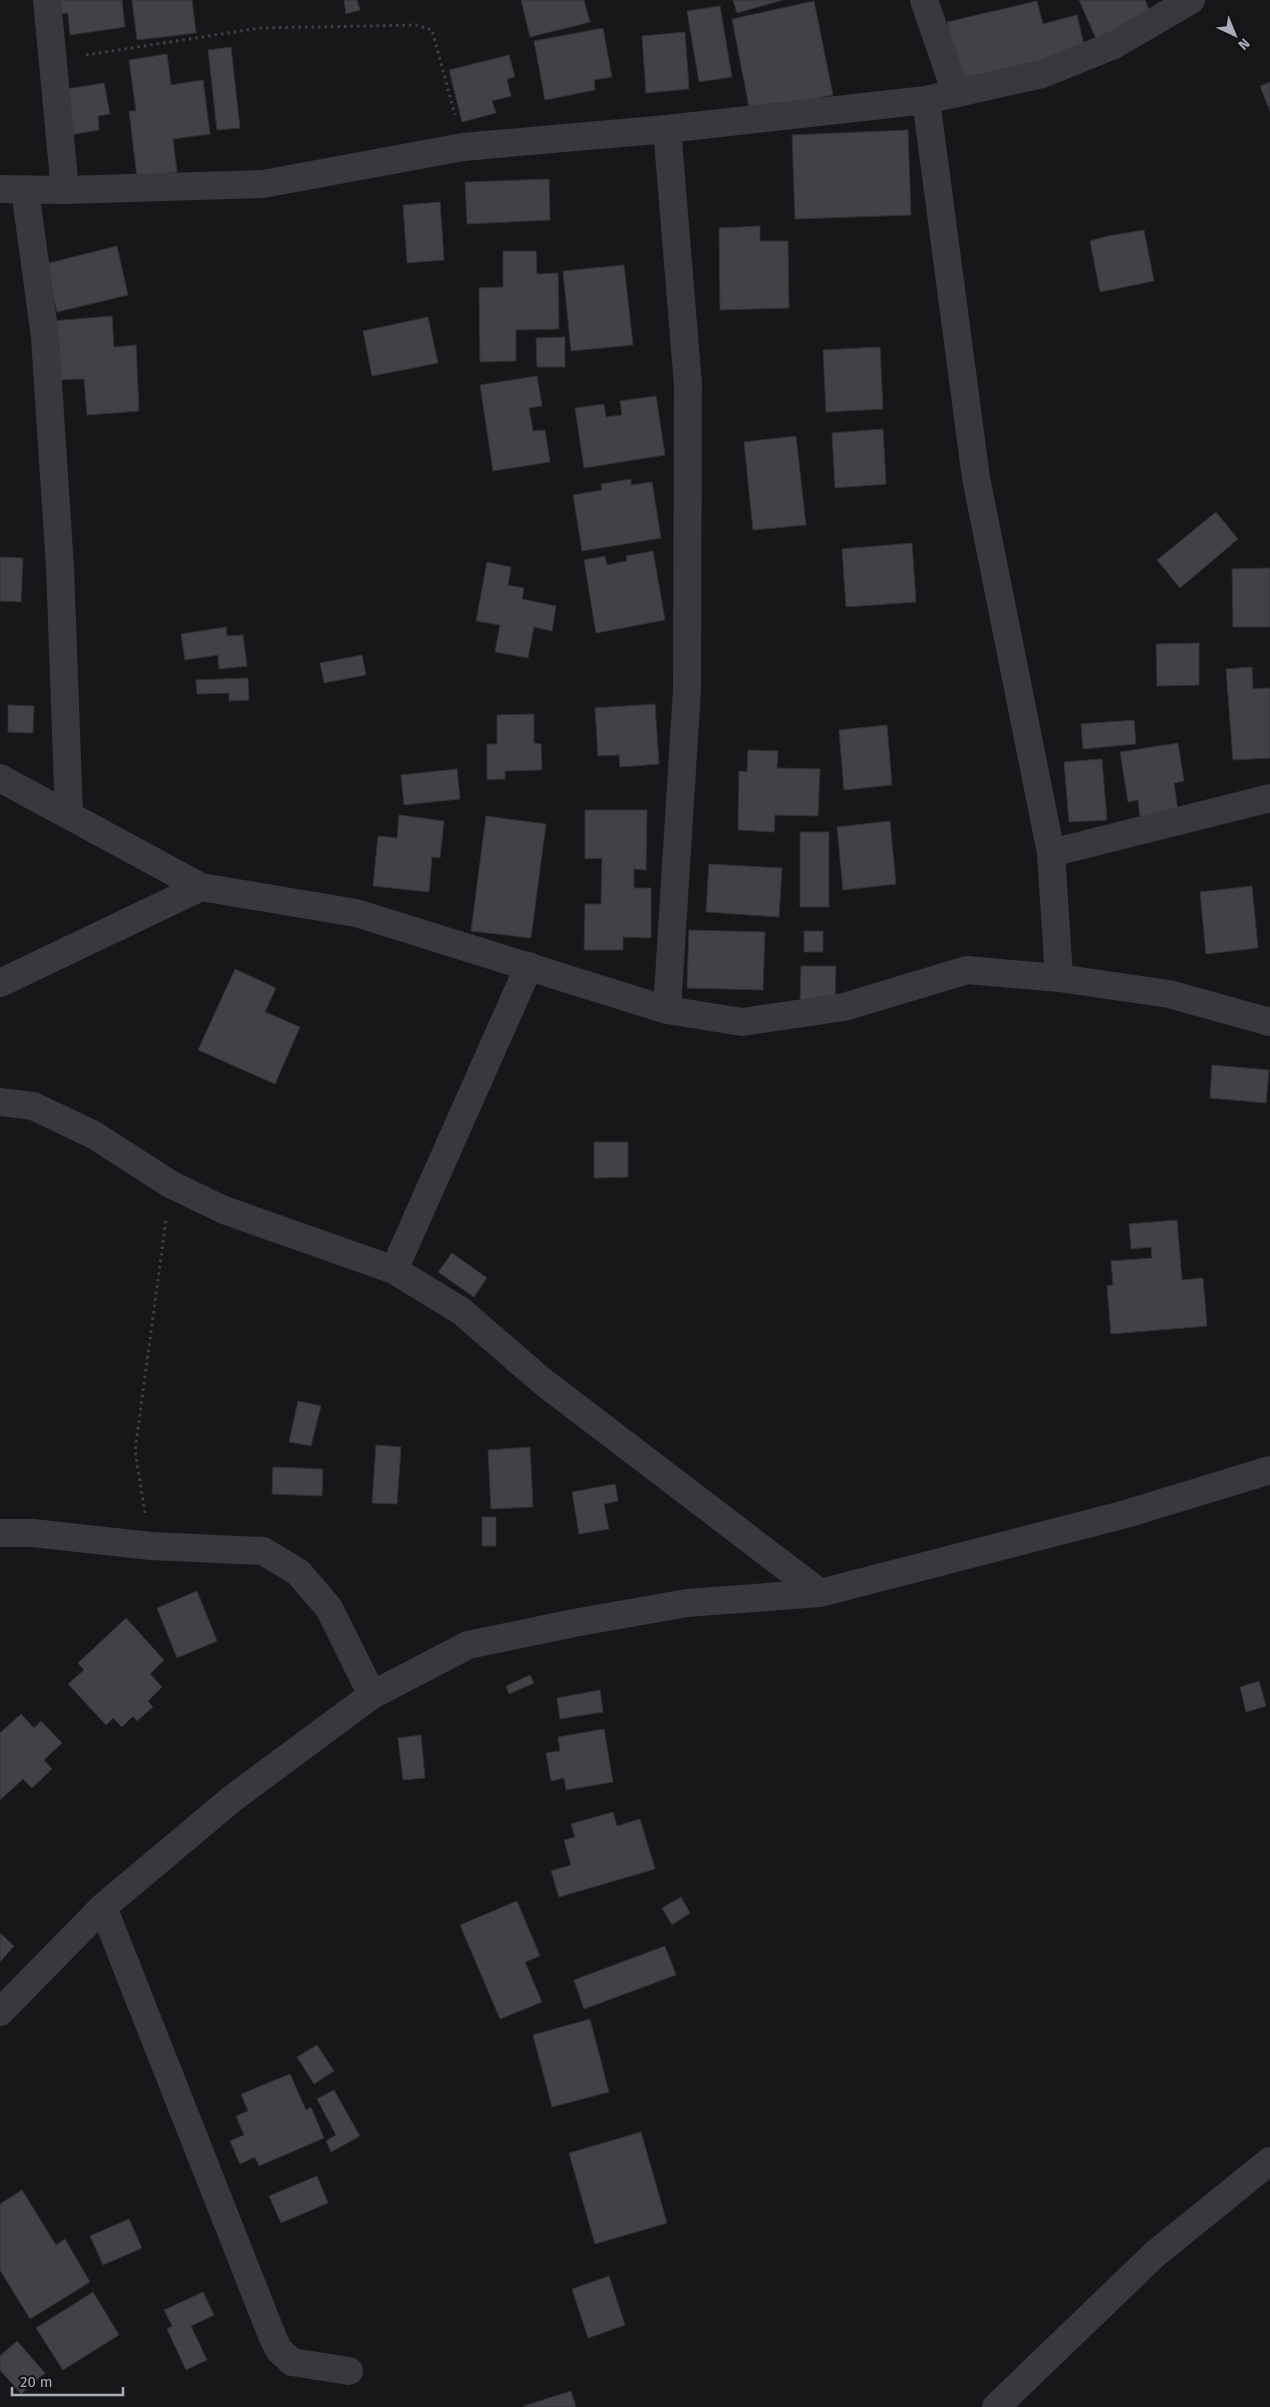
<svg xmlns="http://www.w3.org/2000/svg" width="1270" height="2407" font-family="'Fira Sans',sans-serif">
<rect width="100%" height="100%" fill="#171719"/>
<path fill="#414246" stroke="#313135" d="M55,0H122L125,27L70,35L68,13L57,14Z
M132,0H192L196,33L137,40Z
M344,0H357L360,10L346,14Z
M521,0H584L590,22L530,37Z
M733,0H783L737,13Z
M1079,0H1145L1152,18L1097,41Z
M814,1L833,95L750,112L732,19Z
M1037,1L1043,24L1077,15L1085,49L962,89L947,22Z
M720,6L732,77L699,82L687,11Z
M603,28L612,77L594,80L595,90L545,100L534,41Z
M685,32L689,89L646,93L642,36Z
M231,47L240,128L217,130L208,50Z
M167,54L171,85L203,80L210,134L173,139L177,172L137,177L129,111H136L129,60Z
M509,55L515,77L507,79L511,96L492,101L496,113L462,122L449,70Z
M1270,82V111L1260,86Z
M104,83L110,114L98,116L99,130L69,135L61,90Z
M908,130L911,215L795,219L792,135Z
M549,179L550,220L467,224L465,182Z
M440,202L444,260L407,263L403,205Z
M760,226V241H788L789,308L720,310L719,228Z
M1144,230L1154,281L1100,292L1090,241L1108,236Z
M117,246L128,295L57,312L45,264Z
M503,251H536L537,274L558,273L559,329L516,330V361L480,362L479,288L503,287Z
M624,265L633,345L571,351L563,271Z
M112,316L114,347L136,345L139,411L87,415L84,379L55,380L52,321Z
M428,317L438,363L372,376L363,331Z
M565,337V367H537L536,338Z
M880,347L883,409L826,412L823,350Z
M537,376L542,406L529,408L533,431L545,430L550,462L493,471L480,385Z
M656,396L665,455L584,468L575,408L604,404L606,417L622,415L620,401Z
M883,429L886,484L835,488L832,433Z
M796,436L806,525L753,530L744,442Z
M631,479V485L652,482L661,538L582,551L573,495L602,490L601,484Z
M1216,512L1238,539L1180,588L1157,560Z
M912,543L916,602L846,607L842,549Z
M653,551L665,620L596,633L584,560L605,556L607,565L627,561L626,556Z
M0,557L23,558L21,602L0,601Z
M487,562L511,567L508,585L524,588L522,599L556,606L552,631L534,627L528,658L495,652L500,625L476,621Z
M1270,568V627H1233L1232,569Z
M226,627L227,636L243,635L247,666L219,669L218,655L185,660L181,634Z
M1199,643V685L1157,686L1156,644Z
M362,655L366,675L324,683L320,663Z
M1252,667L1253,689L1270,688V758L1233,760L1226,669Z
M248,678L249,700L229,701V693L197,694L196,680Z
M655,704L659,764L620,767L619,755L598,756L595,708Z
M8,705L34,706L33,733L8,732Z
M534,714V743L541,744L542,770L505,771V779L487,780V744H497V715Z
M1134,720L1136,744L1083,749L1081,724Z
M887,725L892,785L844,790L839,730Z
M1178,743L1184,781L1174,783L1178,811L1140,817L1138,800L1128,802L1120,752Z
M748,750L778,751L777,768L820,769L818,816L775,815L774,832L738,830L739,771L747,772Z
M1102,759L1107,820L1069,822L1064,762Z
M457,769L460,799L404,805L401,775Z
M585,810H647L646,870L634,869V888H651V938L623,937V950H584L585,904H601L602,858L585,859Z
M399,815L444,821L440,858L432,857L429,892L373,886L378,836L397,838Z
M486,816L546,824L531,938L471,931Z
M890,821L896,884L843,890L837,827Z
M800,832H829V907H800Z
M709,864L782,868L779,917L706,912Z
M1252,886L1258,948L1206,954L1200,892Z
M689,930L765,932L763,990L687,988Z
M804,931H823V952H804Z
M801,966H836L835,1004L800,1003Z
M235,969L276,988L265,1012L300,1027L275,1084L198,1050Z
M1212,1065L1269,1070L1266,1103L1210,1098Z
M594,1142H628V1177L594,1178Z
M1177,1220L1182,1280L1203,1278L1207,1326L1111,1334L1107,1286L1113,1285L1111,1261L1152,1258L1151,1247L1131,1249L1129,1224Z
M452,1253L487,1278L474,1297L438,1272Z
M298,1401L321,1406L311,1446L289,1442Z
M376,1445L401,1447L397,1504L372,1503Z
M530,1447L533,1507L491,1509L488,1450Z
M273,1467L323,1469L322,1496L272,1494Z
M615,1484L618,1501L604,1504L609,1529L579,1534L572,1492Z
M482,1517H496V1546H482Z
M197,1591L217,1641L177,1658L157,1608Z
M126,1618L164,1660L150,1674L162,1687L148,1701L153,1707L137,1721L133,1716L122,1727L113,1718L106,1725L68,1684L84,1670L78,1663Z
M530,1675L534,1683L509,1694L506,1686Z
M1259,1681L1266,1706L1246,1712L1240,1687Z
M600,1690L603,1712L560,1719L557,1698Z
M21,1714L34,1728L41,1721L62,1743L44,1760L52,1769L32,1788L23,1779L0,1800V1733Z
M604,1729L613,1782L566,1790L564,1778L551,1781L546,1753L560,1751L558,1737Z
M421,1735L425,1778L403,1780L398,1738Z
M613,1812L617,1826L640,1819L655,1869L559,1897L551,1871L571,1865L564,1840L575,1837L571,1824Z
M681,1897L690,1913L672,1925L662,1908Z
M517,1901L540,1956L525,1962L542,2002L500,2019L460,1925Z
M0,1933L14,1946L0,1962Z
M665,1946L676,1975L584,2009L574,1980Z
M590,2019L609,2092L552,2107L533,2035Z
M317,2045L334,2071L314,2084L297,2057Z
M290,2074L306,2110L311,2107L324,2138L259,2166L255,2157L240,2164L230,2141L244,2135L236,2116L248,2111L241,2094Z
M334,2090L360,2136L331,2152L326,2141L336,2135L317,2099Z
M641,2132L667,2223L595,2244L569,2153Z
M317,2176L328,2203L281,2223L269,2196Z
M22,2190L56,2245L65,2239L90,2282L30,2319L0,2270V2204Z
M129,2219L142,2248L103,2265L90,2236Z
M609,2276L625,2325L588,2338L572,2289Z
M93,2292L119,2335L63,2370L36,2328Z
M203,2292L214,2315L191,2326L207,2360L186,2370L167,2329L172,2326L164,2310Z
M17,2341L45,2373L21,2394L0,2370V2356Z
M571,2391L576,2407H524V2406Z"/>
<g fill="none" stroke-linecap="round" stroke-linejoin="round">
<path stroke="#3e4045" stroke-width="3" stroke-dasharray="2.5 4" stroke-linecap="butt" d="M86,55L260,28L416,25L432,30L455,115
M145,1513L135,1451L166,1220"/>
<path stroke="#38393e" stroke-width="28" d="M47,0L65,190
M924,0L956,93
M926,100L976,478L1051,853L1059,978
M0,189L65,190L263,184L463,147L667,129L926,100L1042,74L1114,45L1191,0
M25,190L45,337L60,568L69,814
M0,778L201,887
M1051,853L1270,798
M0,983L201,887L356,913L667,1010L742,1022L844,1007L967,970L1059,978L1169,994L1270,1022
M667,1010L687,690L688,385L667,129
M0,1102L33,1106L94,1135L170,1184L224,1210L394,1270L461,1311L542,1381L820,1593
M394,1270L529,966
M0,1533H33L151,1546L263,1551L298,1572L329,1608L372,1695
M103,1907L273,2338L279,2350L292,2362L349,2371
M0,2012L103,1907L233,1798L372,1695L468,1645L574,1623L687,1603L820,1593L1126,1514L1270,1470
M996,2407L1155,2254L1270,2161"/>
</g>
<g transform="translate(1235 35) rotate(136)" stroke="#121214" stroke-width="4" paint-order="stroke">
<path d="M0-4L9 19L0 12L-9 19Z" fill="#a8aeb9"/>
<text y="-8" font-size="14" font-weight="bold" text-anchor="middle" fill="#a8aeb9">N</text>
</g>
<path d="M12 2387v8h111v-8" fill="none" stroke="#a8aeb9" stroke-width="2.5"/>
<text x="20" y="2387" font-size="15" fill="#a8aeb9" stroke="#121214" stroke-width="4" paint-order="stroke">20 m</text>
</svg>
